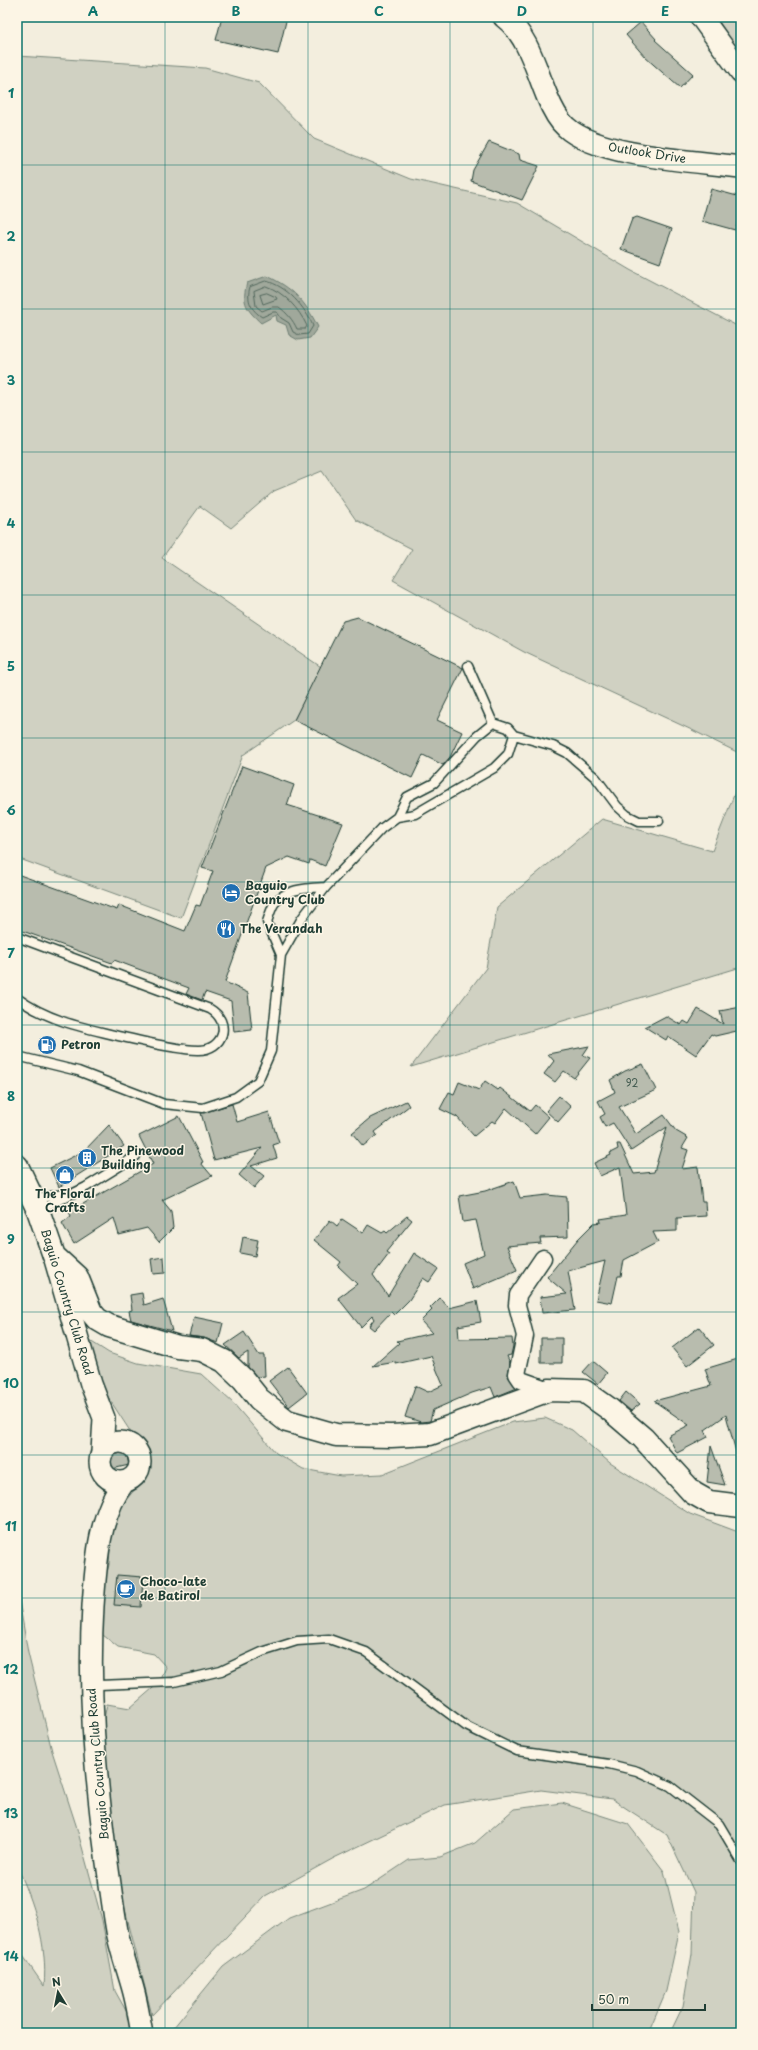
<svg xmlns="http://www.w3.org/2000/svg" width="758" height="2050" font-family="'Playpen Sans',sans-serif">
<rect width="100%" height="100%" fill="#f3eede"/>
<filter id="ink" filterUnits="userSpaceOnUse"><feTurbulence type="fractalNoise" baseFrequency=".025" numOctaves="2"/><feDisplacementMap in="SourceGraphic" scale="8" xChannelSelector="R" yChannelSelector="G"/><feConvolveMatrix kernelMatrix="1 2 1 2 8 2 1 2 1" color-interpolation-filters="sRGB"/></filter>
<g filter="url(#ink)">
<path fill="#d0d1c2" stroke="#78877b" d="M716,17H741V55Z
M17,56L205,68L259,83L314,139L411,179L517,203L630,270L741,328V754L694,731L524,652L393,580L412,549L356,520L322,471L274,491L231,528L200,506L162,558L321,667L294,720L243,755L181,918L17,858Z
M741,777V967L411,1067L486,968L497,907L602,819L712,851Z
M90,1341L109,1353L138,1363L201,1374L233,1403L276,1453L303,1469L341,1476L382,1474L513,1422L545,1418L572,1430L610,1463L690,1514L741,1533V2033H670L683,2006L692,1954L694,1892L667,1835L612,1799L541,1790L445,1805L334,1858L265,1896L152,2015L116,1874L100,1738L107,1704L130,1708L160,1682L166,1667L154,1654L118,1647L98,1631L101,1595L109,1565L111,1535L120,1507L136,1488L141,1460L130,1431L97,1380Z
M17,1588L28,1653L52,1751L76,1825L102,1920L115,1991L129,2016L134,2033H17V1947L44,1986C48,1945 34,1903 17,1866Z
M562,1803L628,1824L664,1871L679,1932L666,1991L648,2033H169L223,1967L289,1918L364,1890L409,1860L440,1857L475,1843L514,1809Z"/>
<path fill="#a0a89b" stroke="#6c7d72" d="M267,276C293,288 305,301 318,327L310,338L298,340L289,335L286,325L277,321L276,315L261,323C247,310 241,303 247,283Z"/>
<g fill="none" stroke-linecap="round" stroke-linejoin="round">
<path stroke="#53685d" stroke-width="1" d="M266,281C287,286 305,307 313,326L308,334L299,335L293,332L289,323L281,318L277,312H273L262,317C251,310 246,300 250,287Z
M266,286C284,292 299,309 307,326L305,329H297C293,320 287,313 279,307H272L262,311L256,306L254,291Z
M267,293L276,297L277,299L263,304L260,295Z"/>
</g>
<path fill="#b8bcae" stroke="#1f3d34" d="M222,17H287L278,54L216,40Z
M641,22L656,39L655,40L693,74L680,88L645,57L626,35Z
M489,142L519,154L520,160L539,166L522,200L471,181L473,170Z
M711,189L741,197V208L735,230L702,221Z
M637,217L672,229L660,263L621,249L632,219Z
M358,617L463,668L437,720L462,732L450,757L443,765L423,755L412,778L294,720L343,621Z
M242,766L294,785L287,805L343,823L325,866L310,860L309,864L289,857L266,868L225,982L248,993L252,1030L234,1032L231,1001L205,992L202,1000L186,994L189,988L114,960L112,963L17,929V874L117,910L119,905L185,931L196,905L200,906L213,871L202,868Z
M741,1007V1030L715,1036L711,1034L696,1055L668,1036L666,1040L645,1027L666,1016L681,1025L684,1021L689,1024L698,1009L723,1024L720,1011Z
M589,1046L583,1055L590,1058L574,1078L564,1071L555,1082L544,1074L554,1061L548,1054Z
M643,1064L656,1090L619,1107L636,1134L664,1115L676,1131L688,1138L682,1148L688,1150L682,1169L698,1167L702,1202H705L706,1216L677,1218V1231L653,1232L658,1242L624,1260L621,1276H618L612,1303L596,1300L605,1261L568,1271L575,1310L542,1313L540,1297L567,1294L547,1277L578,1239L594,1223L601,1222L600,1219L626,1215L620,1167L600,1176L594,1163L611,1155L610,1153L618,1149L617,1144H620L634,1174L654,1172L667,1127L631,1151L613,1123L605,1127L600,1117L605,1114L598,1101L615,1092L610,1080L625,1071Z
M485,1081L498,1090L500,1088L530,1111L535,1105L549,1117L535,1134L506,1108L495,1123L492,1121L474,1136L457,1117L440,1109L449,1092L454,1094L459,1082L479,1090Z
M559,1096L571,1107L558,1122L546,1111Z
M406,1101L409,1106L375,1132L377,1135L363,1146L352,1133L370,1118Z
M232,1104L237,1122L269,1112L279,1143L273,1145L277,1158L251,1166L264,1176L254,1188L239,1175L262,1148L214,1160L201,1113Z
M179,1116L203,1162L201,1163L212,1176L162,1200L171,1211L173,1228L159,1242L147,1228L119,1235L114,1218L74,1244L62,1223L71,1216L69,1212L153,1164L139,1136Z
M109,1125L124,1146L59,1187L50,1168L84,1151Z
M514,1181L520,1198L547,1195L567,1197L568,1237L540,1238L541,1243L507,1246L517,1270L473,1289L463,1263L484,1254L476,1220L463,1222L459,1196L485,1191Z
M407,1216L412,1220L386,1252L389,1254L373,1275L388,1296L414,1253L438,1269L429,1282L423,1278L409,1300L394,1315L391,1312L374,1330L369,1326L374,1319L372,1316L361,1327L338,1298L357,1284L338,1266L341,1262L314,1240L330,1220L337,1226L342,1219L363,1233L368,1225L382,1233L385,1231L387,1233Z
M243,1237L258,1240L255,1256L240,1253Z
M164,1257L165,1273L153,1274L151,1259Z
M142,1293L144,1305L163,1299L172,1331L131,1320L129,1311L132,1310L130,1295Z
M440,1298L449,1308L477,1301L481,1322L458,1326L459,1339L512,1338L513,1346L511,1355L507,1356L510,1363L508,1376L517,1388L495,1397L491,1387L472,1393L433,1410L430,1421L421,1422L405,1417L415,1386L428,1392L443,1385L431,1356L396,1364V1362L373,1366L399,1343L397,1341L432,1333L421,1321L432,1310L430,1308Z
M194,1317L223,1323L218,1343L204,1338L189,1336Z
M699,1327L714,1345L687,1366L672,1348Z
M244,1332L259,1355H264L265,1376L257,1377L248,1367V1352L239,1358L225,1345Z
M541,1338H562V1363H541Z
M741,1358V1456H737L726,1415L705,1430L708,1437L677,1453L668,1436L689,1425L654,1401L711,1386L705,1369Z
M593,1361L607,1373L598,1384L583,1372Z
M288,1367L307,1393L289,1407L269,1381Z
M626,1392L640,1404L631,1411L619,1401Z
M711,1446L725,1485L707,1482Z
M126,1452L129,1465L112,1469L110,1461L113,1455Z
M117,1575L143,1577L141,1607L114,1605Z"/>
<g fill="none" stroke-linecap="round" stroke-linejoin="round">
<defs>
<path id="service" d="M468,666L493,723
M397,817L415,814L494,768L508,754L514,735
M17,937L210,1009C232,1022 224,1050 198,1050C172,1049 147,1042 123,1037C85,1028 48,1021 17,998
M281,955L267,922C269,916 271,909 274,904C285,888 309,888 326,887
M17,1056L78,1071L164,1104L203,1108L236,1097L258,1081L271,1051L281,955L302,918L326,887L382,828L397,817L407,797L434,783L477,736L493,723L508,728L514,735L553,746L567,753L596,778L617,806L627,815L639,821H659
M35,1199L63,1194
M39,1210L86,1187L136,1156
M91,1683L99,1685L174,1682L221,1671L262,1652L297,1641L329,1639L366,1652L466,1726L517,1751L609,1764L637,1771L670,1786L719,1824L741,1861"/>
<path id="minor" d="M543,1258L518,1295L517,1305L525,1336L517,1374L521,1380L549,1390"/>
<path id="tertiary" d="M504,17C528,35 536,70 547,96C551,106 557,119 566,127C598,157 696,161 741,167
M701,17L741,72
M54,1256L91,1384L104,1418L102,1452
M100 1462a20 20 0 1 1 40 0a20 20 0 1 1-40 0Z
M124,1482C98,1516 96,1565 93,1606C88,1690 95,1772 106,1856C110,1882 113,1910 118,1936C122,1954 128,1971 133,1989C137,2003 139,2018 142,2033"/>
<path id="secondary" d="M17,1166L38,1210L54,1256L77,1277L91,1312L97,1319L109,1326L178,1347L202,1350L224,1361L243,1379L259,1399L287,1421L336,1435L391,1436L430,1434L549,1390L584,1391L608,1408L643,1438L693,1493L709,1502L741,1506"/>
</defs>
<use href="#service" stroke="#1f3d34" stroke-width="11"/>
<use href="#minor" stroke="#1f3d34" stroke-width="19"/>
<use href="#tertiary" stroke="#1f3d34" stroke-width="24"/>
<use href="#secondary" stroke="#1f3d34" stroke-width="25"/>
<use href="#service" stroke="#fcf5e5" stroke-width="8"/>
<use href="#minor" stroke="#fcf5e5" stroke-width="16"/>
<use href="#tertiary" stroke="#fcf5e5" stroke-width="21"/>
<use href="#secondary" stroke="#fcf5e5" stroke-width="22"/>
</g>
</g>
<path fill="none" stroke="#0f766e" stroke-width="1" stroke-opacity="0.55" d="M165,17V2033M308,17V2033M450,17V2033M593,17V2033M17,165H741M17,309H741M17,452H741M17,595H741M17,738H741M17,882H741M17,1025H741M17,1168H741M17,1312H741M17,1455H741M17,1598H741M17,1741H741M17,1885H741"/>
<defs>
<symbol id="hotel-disc" viewBox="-11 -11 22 22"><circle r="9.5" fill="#1f6fb2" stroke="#fcf5e5"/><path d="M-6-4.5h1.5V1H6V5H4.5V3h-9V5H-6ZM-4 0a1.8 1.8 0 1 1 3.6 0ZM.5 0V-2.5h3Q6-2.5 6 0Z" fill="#fff"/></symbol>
<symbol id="restaurant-disc" viewBox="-11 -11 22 22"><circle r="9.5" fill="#1f6fb2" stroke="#fcf5e5"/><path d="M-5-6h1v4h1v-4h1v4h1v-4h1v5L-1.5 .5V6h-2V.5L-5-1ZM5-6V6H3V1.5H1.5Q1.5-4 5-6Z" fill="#fff"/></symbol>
<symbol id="fuel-disc" viewBox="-11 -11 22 22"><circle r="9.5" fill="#1f6fb2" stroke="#fcf5e5"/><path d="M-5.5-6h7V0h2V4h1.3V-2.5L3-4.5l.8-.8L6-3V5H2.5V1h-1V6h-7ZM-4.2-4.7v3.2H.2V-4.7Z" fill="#fff"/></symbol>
<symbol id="building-disc" viewBox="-11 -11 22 22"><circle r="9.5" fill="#1f6fb2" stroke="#fcf5e5"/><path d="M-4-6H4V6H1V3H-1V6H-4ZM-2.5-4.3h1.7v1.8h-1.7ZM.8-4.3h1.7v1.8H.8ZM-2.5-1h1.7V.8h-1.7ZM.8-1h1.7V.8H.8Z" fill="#fff"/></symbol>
<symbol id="shop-disc" viewBox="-11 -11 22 22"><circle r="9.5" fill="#1f6fb2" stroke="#fcf5e5"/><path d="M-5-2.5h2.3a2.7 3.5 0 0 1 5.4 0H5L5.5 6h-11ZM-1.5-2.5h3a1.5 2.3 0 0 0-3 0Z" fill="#fff"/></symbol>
<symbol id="cafe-disc" viewBox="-11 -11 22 22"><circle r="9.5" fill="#1f6fb2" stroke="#fcf5e5"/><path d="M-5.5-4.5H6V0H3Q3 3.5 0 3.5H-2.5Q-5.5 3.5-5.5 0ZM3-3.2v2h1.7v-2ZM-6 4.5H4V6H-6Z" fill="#fff"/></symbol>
</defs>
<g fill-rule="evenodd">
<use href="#hotel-disc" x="220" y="882" width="22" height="22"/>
<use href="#restaurant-disc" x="215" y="918" width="22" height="22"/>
<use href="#fuel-disc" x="36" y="1034" width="22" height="22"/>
<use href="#building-disc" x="76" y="1147" width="22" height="22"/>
<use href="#shop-disc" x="54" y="1164" width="22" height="22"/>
<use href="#cafe-disc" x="115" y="1578" width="22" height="22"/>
</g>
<g text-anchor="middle" stroke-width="3" stroke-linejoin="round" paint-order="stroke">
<g font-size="10" fill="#455d52">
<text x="632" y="1087">92</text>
</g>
<g font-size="12" fill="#1f3d34" stroke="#fcf5e5">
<text transform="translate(647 153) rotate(9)" y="4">Outlook Drive</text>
<text transform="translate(67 1302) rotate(73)" y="4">Baguio Country Club Road</text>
<text transform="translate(98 1764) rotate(-95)" y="4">Baguio Country Club Road</text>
</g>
<g font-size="12" font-weight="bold" fill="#1f3d34" stroke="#fcf5e5" text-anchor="start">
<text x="245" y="890">Baguio<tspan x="245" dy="14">Country Club</tspan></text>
<text x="240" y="933">The Verandah</text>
<text x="61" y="1049">Petron</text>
<text x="101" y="1155">The Pinewood<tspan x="101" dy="14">Building</tspan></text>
<text x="65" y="1198" text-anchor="middle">The Floral<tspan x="65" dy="14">Crafts</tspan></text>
<text x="140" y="1586">Choco-late<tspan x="140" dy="14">de Batirol</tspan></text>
</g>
</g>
<rect width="758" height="2050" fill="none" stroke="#fcf5e5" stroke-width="44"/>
<g transform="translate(58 1992) rotate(350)" stroke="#fcf5e5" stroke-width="3" paint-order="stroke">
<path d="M0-3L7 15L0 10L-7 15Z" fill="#1f3d34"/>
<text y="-6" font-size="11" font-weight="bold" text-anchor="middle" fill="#1f3d34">N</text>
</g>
<path d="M592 2004v6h113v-6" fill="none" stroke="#1f3d34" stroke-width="2"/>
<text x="598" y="2004" font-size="12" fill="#1f3d34" stroke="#fcf5e5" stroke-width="3" paint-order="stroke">50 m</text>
<rect x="22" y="22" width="714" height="2006" fill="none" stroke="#0f766e" stroke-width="1.5"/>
<g font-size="13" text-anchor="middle" font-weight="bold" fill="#0f766e">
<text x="93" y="16">A</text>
<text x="236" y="16">B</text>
<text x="379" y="16">C</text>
<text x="522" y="16">D</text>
<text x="665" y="16">E</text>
<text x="11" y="98">1</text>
<text x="11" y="241">2</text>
<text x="11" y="385">3</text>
<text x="11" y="528">4</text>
<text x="11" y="671">5</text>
<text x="11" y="815">6</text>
<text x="11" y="958">7</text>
<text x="11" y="1101">8</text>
<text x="11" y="1244">9</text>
<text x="11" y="1388">10</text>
<text x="11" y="1531">11</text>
<text x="11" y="1674">12</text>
<text x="11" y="1818">13</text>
<text x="11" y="1961">14</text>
</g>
</svg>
